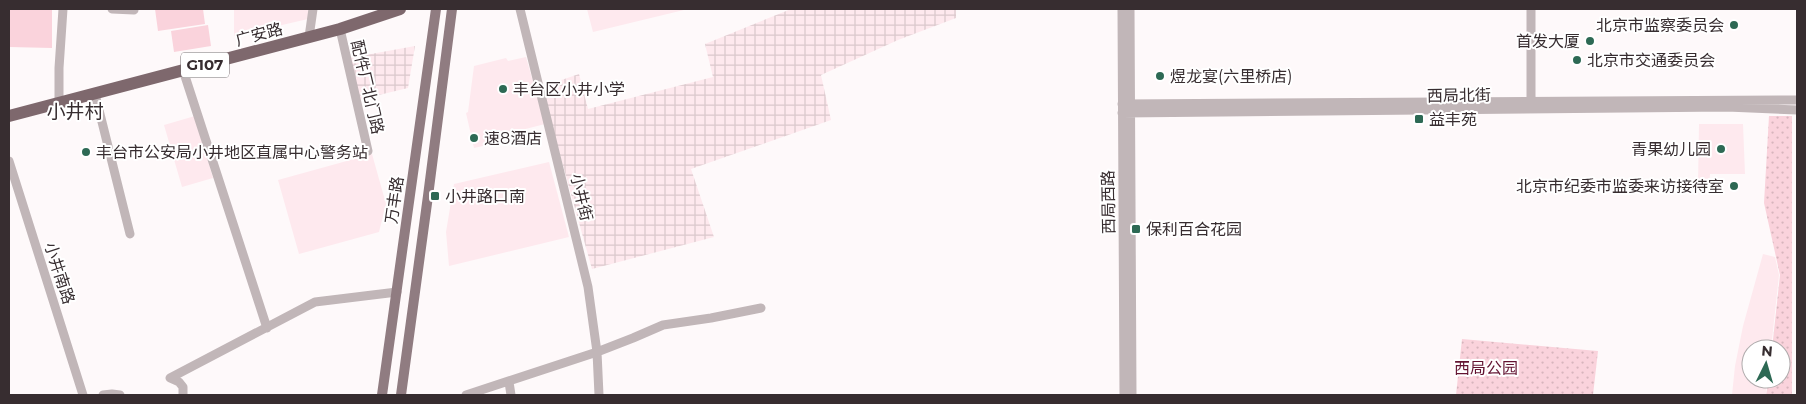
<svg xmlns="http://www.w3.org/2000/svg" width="1806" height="404" font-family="Montserrat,'Noto Sans SC',sans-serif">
<defs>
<pattern id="industrial-grid" width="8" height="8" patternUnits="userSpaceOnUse" patternTransform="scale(1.25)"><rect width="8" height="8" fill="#fee9ee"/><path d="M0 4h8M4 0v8" fill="none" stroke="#dac8cc"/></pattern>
<pattern id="park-dots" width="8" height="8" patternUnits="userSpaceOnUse" patternTransform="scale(1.25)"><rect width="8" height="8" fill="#fad3dc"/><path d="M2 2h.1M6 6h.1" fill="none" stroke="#d7b5bd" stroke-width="1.8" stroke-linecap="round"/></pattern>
</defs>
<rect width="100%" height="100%" fill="#fef9fa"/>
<path fill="#fee9ee" d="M234,9H309L308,19L234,36Z
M587,9H688L593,32Z
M526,57L545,124L495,137L496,143L474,148L466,113L468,112L474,66L506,58L508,61Z
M195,116L213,178L182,187L164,125Z
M1699,124H1743L1745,174H1710L1709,187L1698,186Z
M372,154L386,204L379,232L299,254L278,180Z
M549,162L569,237L449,266L446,232L454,184Z
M1763,254L1775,257L1779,275L1771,349H1751V379H1767L1766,395H1732L1735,366L1743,326Z"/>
<path fill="url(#industrial-grid)" d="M791,9H956V18L898,40L821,75L831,120L691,169L714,237L592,269L541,87L579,74L588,109L713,77L705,44Z
M415,46L408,88L358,100L349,58Z"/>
<path fill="#fad3dc" d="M9,9H52V48L9,47Z
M155,9H203L205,24L158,31Z
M208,25L211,46L174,52L171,31Z"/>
<path fill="url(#park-dots)" d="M1769,116H1792V395H1766L1769,379H1781V349H1772L1780,275L1764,203Z
M1462,339L1598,351L1593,395H1456Z"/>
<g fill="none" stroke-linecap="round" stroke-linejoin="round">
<path stroke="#c1b6b8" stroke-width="9" d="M112,9L134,10V9
M520,9L588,287L597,352L599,395
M1122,9L1124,395
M1130,9L1132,395
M340,29L368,151
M309,37L313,9
M183,70L267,328
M95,94L130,234
M59,103V68L63,9
M1122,104L1797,100
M1531,106V9
M1122,113L1727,107L1797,110
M9,161L83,395
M509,382L511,395
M103,395L112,394L120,395
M183,395V387L179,382L170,378L315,302L397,292
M466,395L597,352L633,338L663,325L711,318L761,308"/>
<path stroke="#907c81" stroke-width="10" d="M382,395L436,9
M401,395L428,196L452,9"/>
<path stroke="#7e686d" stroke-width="12" d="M9,116L340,29L400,9"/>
</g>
<g fill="#2d6954" stroke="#fff" stroke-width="2">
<circle cx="1734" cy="25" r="5"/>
<circle cx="1590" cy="41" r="5"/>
<circle cx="1577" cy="60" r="5"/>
<circle cx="1160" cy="76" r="5"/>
<circle cx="503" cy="89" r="5"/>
<rect x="1414" y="114" width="10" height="10" rx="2.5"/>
<circle cx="474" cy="138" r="5"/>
<circle cx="1721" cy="149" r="5"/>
<circle cx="86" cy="152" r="5"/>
<circle cx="1734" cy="186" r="5"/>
<rect x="430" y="191" width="10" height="10" rx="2.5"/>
<rect x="1131" y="224" width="10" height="10" rx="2.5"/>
</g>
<g text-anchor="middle" stroke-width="4" stroke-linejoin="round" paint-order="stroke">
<rect fill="#fff" stroke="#736c6e" stroke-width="1" x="181" y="52.5" width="48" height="25" rx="4"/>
<g font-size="15" font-weight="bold" fill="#372d30">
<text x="205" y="70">G107</text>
</g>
<g font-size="16" fill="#372d30" stroke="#fff" text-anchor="start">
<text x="1724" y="31" text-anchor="end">北京市监察委员会</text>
<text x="1580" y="47" text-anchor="end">首发大厦</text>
<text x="1587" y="66">北京市交通委员会</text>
<text x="1170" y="82">煜龙宴(六里桥店)</text>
<text x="513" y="95">丰台区小井小学</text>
<text x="1429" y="125">益丰苑</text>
<text x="484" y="144">速8酒店</text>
<text x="1711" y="155" text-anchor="end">青果幼儿园</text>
<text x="96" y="158">丰台市公安局小井地区直属中心警务站</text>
<text x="1724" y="192" text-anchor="end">北京市纪委市监委来访接待室</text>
<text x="445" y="202">小井路口南</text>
<text x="1146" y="235">保利百合花园</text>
</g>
<g font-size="16" fill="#372d30" stroke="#fff">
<text transform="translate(259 34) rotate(-15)" y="6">广安路</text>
<text transform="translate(368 87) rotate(77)" y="6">配件厂北门路</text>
<text transform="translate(1459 95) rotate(-1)" y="6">西局北街</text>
<text transform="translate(582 197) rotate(77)" y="6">小井街</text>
<text transform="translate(394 200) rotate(-82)" y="6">万丰路</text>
<text transform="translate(1108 202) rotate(-91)" y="6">西局西路</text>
<text transform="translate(60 273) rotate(72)" y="6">小井南路</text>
</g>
<g font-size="16" fill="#631432" stroke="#fff">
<text x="1486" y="374">西局公园</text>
</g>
<g font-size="19" fill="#372d30" stroke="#fff">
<text x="75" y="118">小井村</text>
</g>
</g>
<rect width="1806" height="404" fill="none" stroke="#372d30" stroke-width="20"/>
<g transform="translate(1766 364) rotate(5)"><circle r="24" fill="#ffffff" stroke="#afabac"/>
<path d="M0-4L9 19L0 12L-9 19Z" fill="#2d6954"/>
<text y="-8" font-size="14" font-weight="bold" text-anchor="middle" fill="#372d30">N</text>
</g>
</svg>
